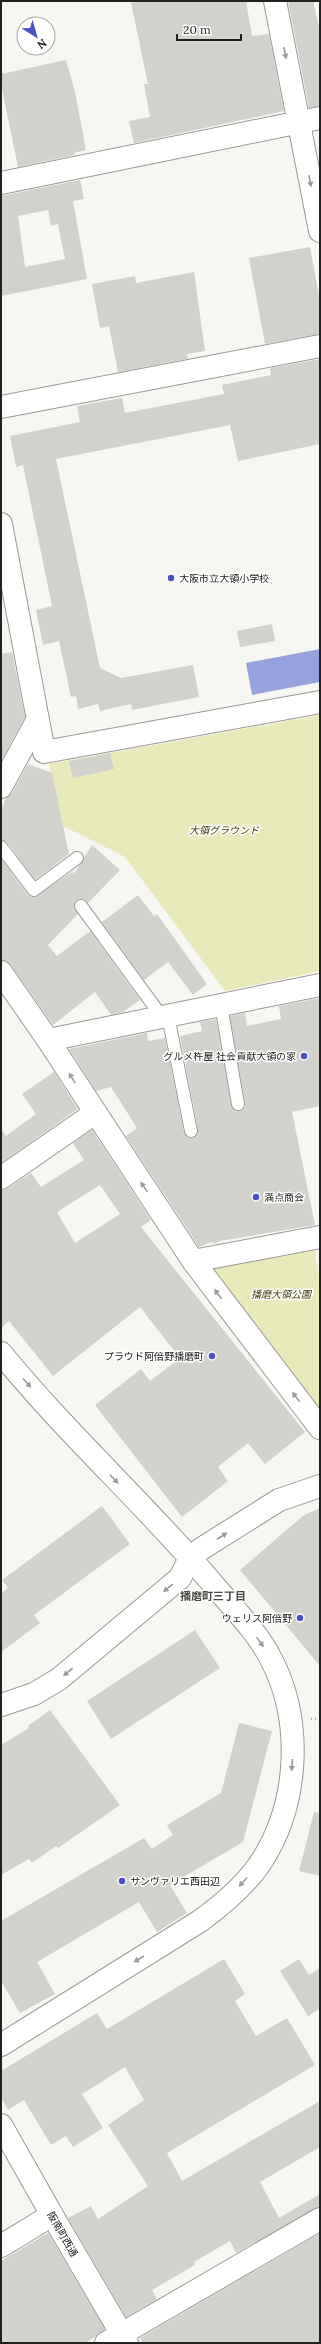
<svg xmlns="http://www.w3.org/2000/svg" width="321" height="2344" font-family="Lora,'Noto Sans JP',serif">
<rect width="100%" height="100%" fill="#f7f7f2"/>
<path fill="#e9eaba" d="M320,715V971L225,991L125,857L63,826L49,764Z
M314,1247L320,1281V1408L210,1268Z"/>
<path fill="#96a2dd" d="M320,649V682L252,695L246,663Z"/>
<path fill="#d1d2cc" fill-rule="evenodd" d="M142,1H246L252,36L269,34L284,111L134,143L129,121L150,117L144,84H148L131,3Z
M288,1H313L320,31V106L309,108Z
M66,60L75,92L86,150L74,153L75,155L18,167L1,84V74Z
M80,180L84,199L73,201L87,279L1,296V196ZM48,210L51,226L58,224L65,259L25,267L18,216Z
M310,247L320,301V334L265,344L249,258Z
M194,272L205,351L187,354L188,359L118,372L109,326L100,328L92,284L135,276L136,283Z
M320,359V444L238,461L230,425L56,459L100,668L121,678L193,665L199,697L132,710L131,704L100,711L98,704L78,709L76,696L71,697L59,641L43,645L36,610L52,606L23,465L16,467L10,436L80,422L77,406L122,398L125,413L224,394L222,385L271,375L270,368Z
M272,624L275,641L240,647L237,631Z
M12,652L25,717L1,761V654Z
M110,753L114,769L73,778L69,761Z
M28,764L52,773L69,854L35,880L7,842L1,840V810L6,798L12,793Z
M92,845L120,870L88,903L84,899L76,900L74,906L78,914L48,945L57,956L90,931L140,1000L123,1012L111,1015L95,992L53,1025L11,965L1,960V859L28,895L35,897L73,871L74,874Z
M138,895L154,916L157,914L207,984L193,995L168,962L144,980L102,922Z
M320,998V1106L292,1112L315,1225L220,1241L214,1244L212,1242L199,1247L126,1136L137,1128L111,1087L96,1091L69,1049L147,1033L148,1041L165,1038L184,1132L188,1138H193L198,1134V1130L180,1036L202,1031L200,1022L216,1019L231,1105L235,1111H240L245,1107V1103L230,1016L245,1013L247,1026L281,1019L279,1006Z
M54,1072L78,1109L1,1163V1129L6,1136L36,1114L22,1094Z
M92,1130L151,1220L141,1227L305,1432L265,1464L248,1443L218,1467L228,1481L182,1517L95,1405L141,1369L150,1381L180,1358L140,1307L53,1376L9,1321L1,1328V1190L8,1188L31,1173L41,1187L84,1160L73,1143ZM100,1185L120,1214L75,1243L57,1212Z
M102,1506L130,1544L34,1615L40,1623L1,1652V1593L8,1588L2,1580Z
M320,1508V1666L240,1570L304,1515Z
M195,1630L220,1668L111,1739L87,1701Z
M50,1710L120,1805L58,1848L56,1846L32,1863L29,1859L1,1875V1745L29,1728L28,1726Z
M239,1723L272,1731L243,1842L170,1885L187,1913L157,1932L139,1902L37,1962L55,1994L20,2013L1,1981V1921L144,1838L152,1849L173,1835L167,1825L221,1793Z
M314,1812L320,1813V1876L299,1871Z
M224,1959L245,1994L235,2001L256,2036L287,2018L315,2065L167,2153L182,2181L320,2101V2147L260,2182L279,2218L320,2194V2207L236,2253L230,2241L194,2262L195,2265L152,2290L157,2299L126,2317L68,2218L91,2206L98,2219L148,2186L108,2125L144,2100L125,2067L82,2094L103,2128L73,2147L66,2136L51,2145L24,2100L8,2110L1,2097V2071L97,2013L107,2029Z
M299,1959L309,1975L320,1968V2009L308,2016L280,1971Z
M48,2233L105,2329L86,2343H1V2261Z
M320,2233V2343H143L140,2338Z"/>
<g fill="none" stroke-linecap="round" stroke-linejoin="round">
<defs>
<path id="service" d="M1,847L34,890L77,858
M81,906L162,1017
M221,1005L238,1104
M168,1016L191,1131"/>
<path id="minor" d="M275,1L320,231
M1,183L320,118
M1,407L320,346
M1,524L44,752L320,702
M1,787L38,719
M1,972L48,1040L193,1261L320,1428
M48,1040L320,985
M1,1178L95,1113
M193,1261L320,1237
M1,1353C67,1434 145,1504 212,1583C232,1607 257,1631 271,1659C303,1720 299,1801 263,1859C248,1883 222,1905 200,1921L1,2045
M1,1705L34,1694L59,1679L180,1578L190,1558L201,1549L279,1500L320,1486
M1,2246L52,2215L127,2343
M106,2343L320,2219"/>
<path id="tertiary" d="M1,2125L52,2215"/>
</defs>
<use href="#service" stroke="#999995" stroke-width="14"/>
<use href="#minor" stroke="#999995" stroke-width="24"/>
<use href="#tertiary" stroke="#999995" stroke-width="24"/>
<path stroke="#a4a4a0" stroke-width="2.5" stroke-dasharray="1 3" stroke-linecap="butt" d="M311,1719H320"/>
<use href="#service" stroke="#fff" stroke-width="12"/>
<use href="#minor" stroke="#fff" stroke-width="22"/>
<use href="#tertiary" stroke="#fff" stroke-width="22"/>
</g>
<defs><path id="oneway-solid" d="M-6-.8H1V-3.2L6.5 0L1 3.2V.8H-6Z"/></defs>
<g fill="#9b9b9a">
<use href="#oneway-solid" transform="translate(285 53) rotate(79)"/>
<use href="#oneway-solid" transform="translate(310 181) rotate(79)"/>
<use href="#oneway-solid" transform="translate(72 1078) rotate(-122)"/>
<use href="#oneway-solid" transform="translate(144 1187) rotate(-124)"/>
<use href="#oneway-solid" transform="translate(218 1294) rotate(-127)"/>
<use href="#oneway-solid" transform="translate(27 1383) rotate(48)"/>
<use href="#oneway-solid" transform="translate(296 1397) rotate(-127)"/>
<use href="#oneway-solid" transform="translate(114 1479) rotate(46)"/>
<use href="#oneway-solid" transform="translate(222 1536) rotate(-33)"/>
<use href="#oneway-solid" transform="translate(168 1588) rotate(140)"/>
<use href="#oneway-solid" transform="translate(260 1642) rotate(55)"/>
<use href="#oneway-solid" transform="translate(68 1672) rotate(140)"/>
<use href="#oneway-solid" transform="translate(292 1765) rotate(95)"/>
<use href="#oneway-solid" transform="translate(243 1882) rotate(131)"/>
<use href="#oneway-solid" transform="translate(139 1959) rotate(148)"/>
</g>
<g fill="#4a51c6" stroke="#fff" stroke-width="1.5">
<circle cx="171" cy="578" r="4"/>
<circle cx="304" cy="1056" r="4"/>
<circle cx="256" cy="1197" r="4"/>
<circle cx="212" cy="1356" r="4"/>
<circle cx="300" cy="1618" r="4"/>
<circle cx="122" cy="1881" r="4"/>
</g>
<g text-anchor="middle" stroke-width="3" stroke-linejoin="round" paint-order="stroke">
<g font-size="10" fill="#21211f" stroke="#fff" text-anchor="start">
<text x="179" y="582">大阪市立大領小学校</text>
<text x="296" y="1060" text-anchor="end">グルメ杵屋 社会貢献大領の家</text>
<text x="264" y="1201">満点商会</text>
<text x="204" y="1360" text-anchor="end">プラウド阿倍野播磨町</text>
<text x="292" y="1622" text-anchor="end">ウェリス阿倍野</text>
<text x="130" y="1885">サンヴァリエ西田辺</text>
</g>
<g font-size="10" font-style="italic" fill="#41410d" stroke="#fff">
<text x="224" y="834">大領グラウンド</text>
<text x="281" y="1298">播磨大領公園</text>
</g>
<g font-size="10" fill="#21211f" stroke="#fff">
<text transform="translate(63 2234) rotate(60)" y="4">阪南町西通</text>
</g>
<g font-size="11" font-weight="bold" fill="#494a45" stroke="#fff">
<text x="213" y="1600">播磨町三丁目</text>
</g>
</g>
<rect width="321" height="2344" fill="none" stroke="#21211f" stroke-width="4"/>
<g transform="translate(36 36) rotate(143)"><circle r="19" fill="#ffffff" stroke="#a6a6a5"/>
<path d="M0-3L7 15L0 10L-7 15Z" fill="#4a51c6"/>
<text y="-6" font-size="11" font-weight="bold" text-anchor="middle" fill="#21211f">N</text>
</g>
<path d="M177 34v6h64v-6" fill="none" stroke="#21211f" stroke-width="2"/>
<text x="183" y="34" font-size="12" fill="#21211f" stroke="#ffffff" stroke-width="3" paint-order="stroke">20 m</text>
</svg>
